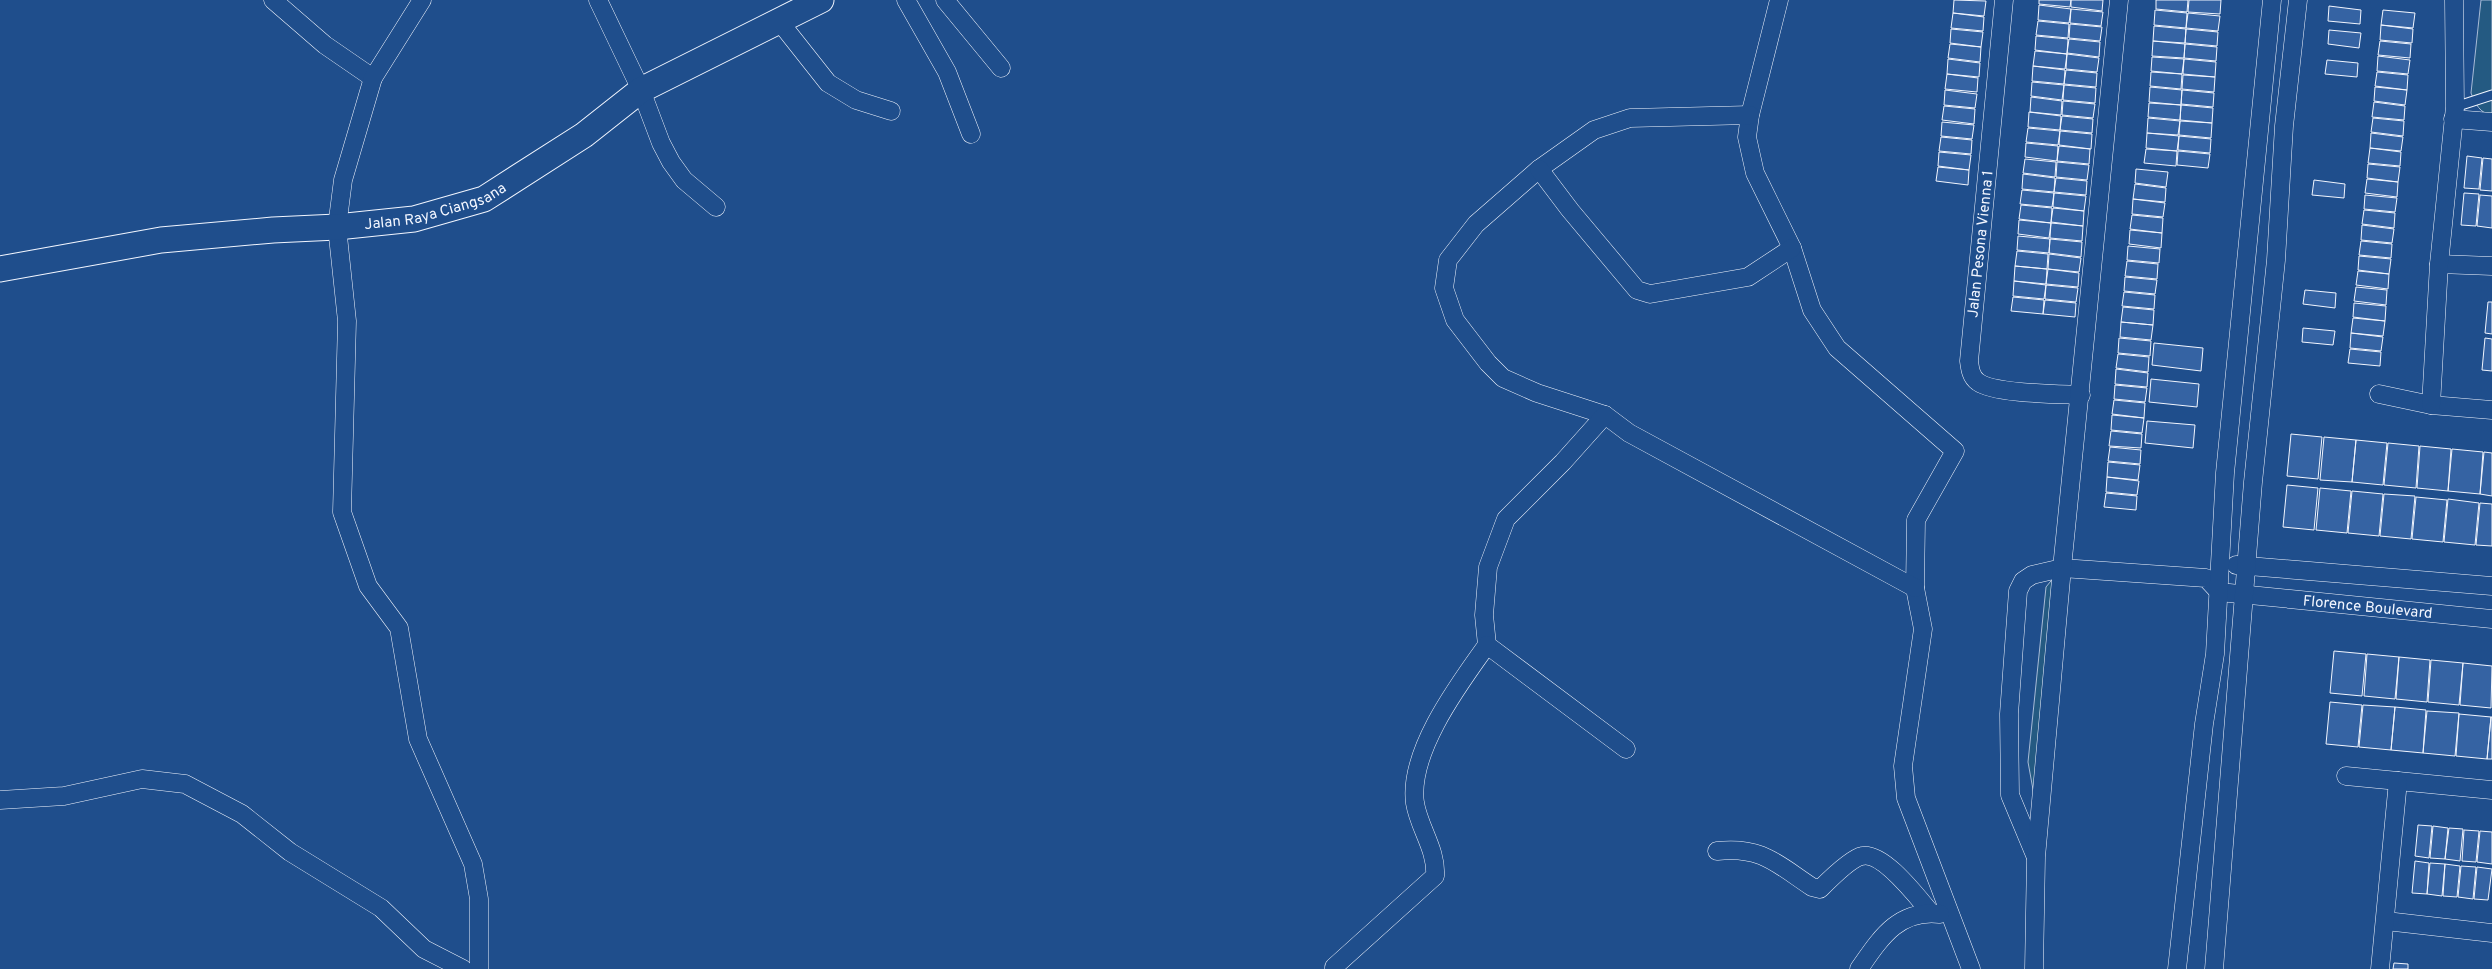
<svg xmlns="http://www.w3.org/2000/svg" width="2492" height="969" font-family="Overpass,sans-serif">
<rect width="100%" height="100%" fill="#1f4e8c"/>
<path fill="#245a82" stroke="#a8bbd7" d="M2481,0H2492V115C2480,114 2475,103 2471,93Z
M2055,576L2036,806L2028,762L2046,587Z"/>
<path fill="#3563a3" stroke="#f2f6ff" d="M1954,0L1986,1L1984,16L1953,13Z
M2039,0H2071L2070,7L2039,4Z
M2071,0H2103L2102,11L2071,7Z
M2156,0H2188L2187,12L2156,9Z
M2189,0H2221L2220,14L2188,12Z
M2039,5L2071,9L2069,23L2038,20Z
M2329,6L2361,10L2360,24L2328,21Z
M2071,9L2103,12L2101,26L2070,23Z
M2155,10L2187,13L2186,28L2154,25Z
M2383,10L2415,13L2413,28L2381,25Z
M1953,13L1984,17L1983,31L1951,28Z
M2188,13L2220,16L2218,31L2186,28Z
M2038,21L2069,24L2068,38L2036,35Z
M2070,24L2102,27L2100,41L2069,38Z
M2381,25L2413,29L2412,43L2380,40Z
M2154,26L2186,29L2185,43L2153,41Z
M1951,29L1983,32L1981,47L1950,43Z
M2186,29L2218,32L2217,46L2185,43Z
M2329,30L2361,33L2359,48L2328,44Z
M2036,36L2068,39L2067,54L2035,50Z
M2069,39L2100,42L2099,57L2067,53Z
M2153,41L2185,44L2184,58L2152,56Z
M2380,41L2411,44L2410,58L2378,55Z
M1950,44L1981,47L1980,62L1948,58Z
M2185,44L2217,47L2216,61L2184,58Z
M2035,51L2067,54L2065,69L2033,66Z
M2067,54L2099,58L2097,72L2066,69Z
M2378,56L2410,60L2408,74L2377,71Z
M2152,57L2184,59L2182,74L2151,71Z
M1948,59L1980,63L1979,77L1947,74Z
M2184,59L2216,62L2215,77L2183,74Z
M2327,60L2358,63L2357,77L2325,74Z
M2033,66L2065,70L2064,84L2032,81Z
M2066,70L2097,73L2096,87L2064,84Z
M2151,72L2182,74L2181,89L2150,86Z
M2377,72L2408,75L2407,90L2375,86Z
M1947,74L1978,78L1977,92L1945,89Z
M2183,75L2215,77L2214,92L2182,89Z
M2032,82L2064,85L2062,100L2031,96Z
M2064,85L2096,88L2095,103L2063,100Z
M2150,87L2182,90L2181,105L2149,102Z
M2375,87L2407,90L2405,105L2374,101Z
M1945,90L1977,94L1975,108L1944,105Z
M2182,90L2214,93L2213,107L2181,104Z
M2031,97L2062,101L2061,115L2030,112Z
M2063,101L2095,104L2093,118L2062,115Z
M2374,102L2405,106L2404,120L2372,117Z
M2149,103L2181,105L2180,120L2148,117Z
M2181,105L2213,108L2212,123L2180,120Z
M1944,106L1975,109L1974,124L1942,120Z
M2029,112L2061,116L2060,130L2028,127Z
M2062,116L2093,119L2092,133L2060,130Z
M2148,118L2180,121L2178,135L2147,133Z
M2373,118L2404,121L2403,136L2371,132Z
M2180,121L2212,123L2211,138L2179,135Z
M1942,122L1974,125L1972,139L1941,136Z
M2028,128L2060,131L2058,145L2026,142Z
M2060,131L2092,134L2091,149L2059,145Z
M2147,133L2179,136L2177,151L2146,148Z
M2371,133L2403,137L2401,151L2370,148Z
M2179,136L2211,139L2210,153L2178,150Z
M1941,137L1972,140L1971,154L1939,151Z
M2026,143L2058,146L2057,161L2025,157Z
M2059,146L2090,149L2089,164L2057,161Z
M2370,148L2401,152L2400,166L2368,163Z
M2146,149L2177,151L2176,166L2144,163Z
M2178,151L2210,154L2208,168L2177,165Z
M1939,152L1971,155L1969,170L1938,166Z
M2467,156L2482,158L2479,189L2464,188Z
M2483,158L2492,159V191L2480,190Z
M2025,159L2056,162L2055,177L2023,173Z
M2057,162L2089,165L2087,180L2056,177Z
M2368,164L2400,167L2398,182L2367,178Z
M1938,167L1969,170L1968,185L1936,181Z
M2136,169L2168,172L2166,187L2135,183Z
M2023,174L2055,178L2054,192L2022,189Z
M2056,178L2087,181L2086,195L2054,192Z
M2367,179L2398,182L2397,197L2365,193Z
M2314,180L2345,184L2344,198L2312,195Z
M2135,184L2166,188L2165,202L2133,199Z
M2022,190L2054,193L2052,207L2020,204Z
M2054,193L2086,196L2084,211L2053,207Z
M2464,193L2479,194L2476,226L2461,225Z
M2365,195L2397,198L2395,212L2364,209Z
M2480,195L2492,196V228L2477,226Z
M2133,199L2165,203L2163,217L2132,214Z
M2021,205L2052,208L2051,223L2019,219Z
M2053,208L2084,211L2083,226L2051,222Z
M2364,210L2395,213L2394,228L2362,224Z
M2132,215L2163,218L2162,233L2130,229Z
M2019,220L2051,223L2049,238L2018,234Z
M2051,223L2083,226L2082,241L2050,238Z
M2362,225L2394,229L2392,243L2361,240Z
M2130,230L2162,233L2161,248L2129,244Z
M2018,236L2050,239L2049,253L2017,250Z
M2050,239L2082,242L2081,257L2049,253Z
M2361,241L2392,244L2391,258L2359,255Z
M2128,246L2160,249L2159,263L2127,260Z
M2017,251L2048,254L2047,269L2015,266Z
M2049,254L2081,258L2079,272L2048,269Z
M2359,256L2391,259L2389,274L2358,270Z
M2127,261L2158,264L2157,279L2125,276Z
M2015,266L2047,269L2046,284L2014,281Z
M2048,269L2079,273L2078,287L2046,284Z
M2358,271L2389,274L2388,289L2356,285Z
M2125,277L2157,280L2155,294L2124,291Z
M2014,281L2046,285L2044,299L2013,296Z
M2046,285L2078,288L2076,302L2045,299Z
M2356,287L2387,290L2386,305L2354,301Z
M2305,290L2336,293L2335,308L2303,304Z
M2124,292L2155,295L2154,309L2122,306Z
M2013,297L2044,300L2043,314L2011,311Z
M2045,300L2076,303L2075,317L2043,314Z
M2488,302H2492V334L2485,333Z
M2354,303L2386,306L2385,321L2353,317Z
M2123,307L2154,310L2153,325L2121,322Z
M2353,318L2385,321L2383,336L2351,333Z
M2121,322L2153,325L2151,340L2120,337Z
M2303,328L2335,331L2333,345L2302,342Z
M2351,333L2383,337L2381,351L2350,348Z
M2119,338L2151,341L2150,356L2118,353Z
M2485,338L2492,339V371L2482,370Z
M2154,343L2203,348L2201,371L2152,365Z
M2350,349L2381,352L2380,366L2348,363Z
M2118,354L2149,357L2148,372L2116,368Z
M2116,369L2148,373L2147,387L2115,384Z
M2151,379L2199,384L2197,407L2149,402Z
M2115,385L2147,388L2145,402L2114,399Z
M2114,400L2145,403L2144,418L2112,414Z
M2112,415L2144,418L2142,433L2111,430Z
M2147,421L2195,425L2193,448L2145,443Z
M2111,431L2142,434L2141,448L2109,446Z
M2291,434L2322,437L2318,479L2287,476Z
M2324,437L2356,440L2352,482L2320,480Z
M2356,440L2387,443L2383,485L2352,482Z
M2388,443L2419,446L2416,488L2384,485Z
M2420,446L2451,449L2448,491L2417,488Z
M2110,447L2141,450L2140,464L2108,461Z
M2452,449L2483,452L2480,494L2448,491Z
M2484,452L2492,453V496L2480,494Z
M2108,462L2140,465L2138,480L2107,477Z
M2107,477L2139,481L2137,495L2106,492Z
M2287,485L2318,488L2314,530L2283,527Z
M2320,488L2351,491L2347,533L2316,530Z
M2352,491L2383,494L2379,536L2348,533Z
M2106,493L2137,496L2136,510L2104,507Z
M2384,494L2415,496L2411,539L2380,536Z
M2416,497L2447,500L2443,542L2412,539Z
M2448,499L2479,503L2475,545L2444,542Z
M2480,503L2492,504V546L2476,545Z
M2334,651L2366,654L2362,696L2330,693Z
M2367,654L2399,657L2395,699L2364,696Z
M2399,657L2430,660L2427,702L2396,699Z
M2431,660L2463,663L2459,705L2428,702Z
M2463,663L2492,666L2491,708L2460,705Z
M2330,702L2362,705L2358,747L2326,744Z
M2363,705L2395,707L2391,750L2359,747Z
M2395,707L2426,710L2423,753L2391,750Z
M2427,711L2459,713L2455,756L2423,753Z
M2459,714L2491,717L2487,759L2456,756Z
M2491,717H2492V759H2487Z
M2418,825L2432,826L2429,858L2415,856Z
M2433,826L2448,828L2445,859L2430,858Z
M2449,828L2463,829L2460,861L2445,859Z
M2464,830L2479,831L2476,862L2462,861Z
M2480,831L2492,832V864L2477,862Z
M2415,861L2429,863L2427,894L2412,893Z
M2430,863L2445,864L2442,896L2427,894Z
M2445,864L2460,866L2457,897L2443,896Z
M2461,866L2476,867L2473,899L2458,897Z
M2477,867L2492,869L2488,900L2474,899Z
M2394,963L2408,964V969H2393Z"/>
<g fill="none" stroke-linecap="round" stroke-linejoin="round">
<defs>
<path id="lane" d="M2455,107L2492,95"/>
<g id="street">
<path d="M273,0L325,45L373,78"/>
<path d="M422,0L373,78L343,180L337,227L347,321L342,512L368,586L399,628L418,739L473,864L479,899V969"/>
<path d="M598,0L641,90L661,143L671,162L684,180L716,207"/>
<path d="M906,0L947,72L971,134"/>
<path d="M945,0L1001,68"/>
<path d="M1779,0L1750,115L1747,137L1755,173L1792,248L1812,310L1837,348L1955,451L1916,520L1915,588L1923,629L1903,766L1906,798L1971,969"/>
<path d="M2004,0L1969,361C1970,369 1971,377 1978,382C1994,394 2058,394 2081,395"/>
<path d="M779,21L828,83L856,100L891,111"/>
<path d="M1750,115L1630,118L1594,130L1539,169L1476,224L1448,260L1444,288L1455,320L1488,363L1503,378L1537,393L1605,415L1629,433L1915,588"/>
<path d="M2453,119L2492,122"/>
<path d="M1539,169L1570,210L1637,290L1650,294L1748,277L1792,248"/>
<path d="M2439,264L2492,266"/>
<path d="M2379,394L2431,405L2492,410"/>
<path d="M2431,405L2439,264L2455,107L2454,0"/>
<path d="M1605,415L1563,462L1506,519L1488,567L1484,615L1487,645L1626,749"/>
<path d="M2236,565L2492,586"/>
<path d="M2346,776L2492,790"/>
<path d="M0,800L64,796L142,779L185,784L242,814L290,852L381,908L424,949L463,969"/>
<path d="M1717,851C1762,846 1777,864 1812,887L1820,889C1828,881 1851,858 1862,856C1883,851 1918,898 1931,913"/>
<path id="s1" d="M2035,855L2010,795L2009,714L2018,591L2023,581L2032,575L2062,568L2206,578L2219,592L2492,619"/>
<path d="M2386,921L2492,933"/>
<path d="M1334,969V967L1435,876C1437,850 1419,828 1415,803C1408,752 1459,684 1487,645"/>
<path d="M1859,969C1880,939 1898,909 1940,914"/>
<path d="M2034,969L2036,857L2062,568L2119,0"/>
<path d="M2177,969L2204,724L2215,654L2225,473L2272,0"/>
<path d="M2214,969L2253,482L2276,260L2284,126L2298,0"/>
<path d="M2380,969L2398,781"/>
</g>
<g id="secondary">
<path id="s2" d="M0,269L161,240L273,230L337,227L414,219L484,199L584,135L641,90L821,0"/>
</g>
</defs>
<use href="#lane" stroke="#f2f6ff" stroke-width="11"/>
<use href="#street" stroke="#f2f6ff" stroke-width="19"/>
<use href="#secondary" stroke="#f2f6ff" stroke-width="27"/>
<use href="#lane" stroke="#1f4e8c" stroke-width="9"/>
<use href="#street" stroke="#1f4e8c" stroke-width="18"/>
<use href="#secondary" stroke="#1f4e8c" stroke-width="25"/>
</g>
<g text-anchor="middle" stroke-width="4" stroke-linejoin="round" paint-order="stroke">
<g font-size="15" fill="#f2f6ff" stroke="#1f4e8c">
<text dy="5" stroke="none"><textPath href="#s2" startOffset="441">Jalan Raya Ciangsana</textPath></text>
<text transform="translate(1980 244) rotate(-84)" y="5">Jalan Pesona Vienna 1</text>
<text dy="5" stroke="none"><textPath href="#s1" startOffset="635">Florence Boulevard</textPath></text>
</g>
</g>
</svg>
